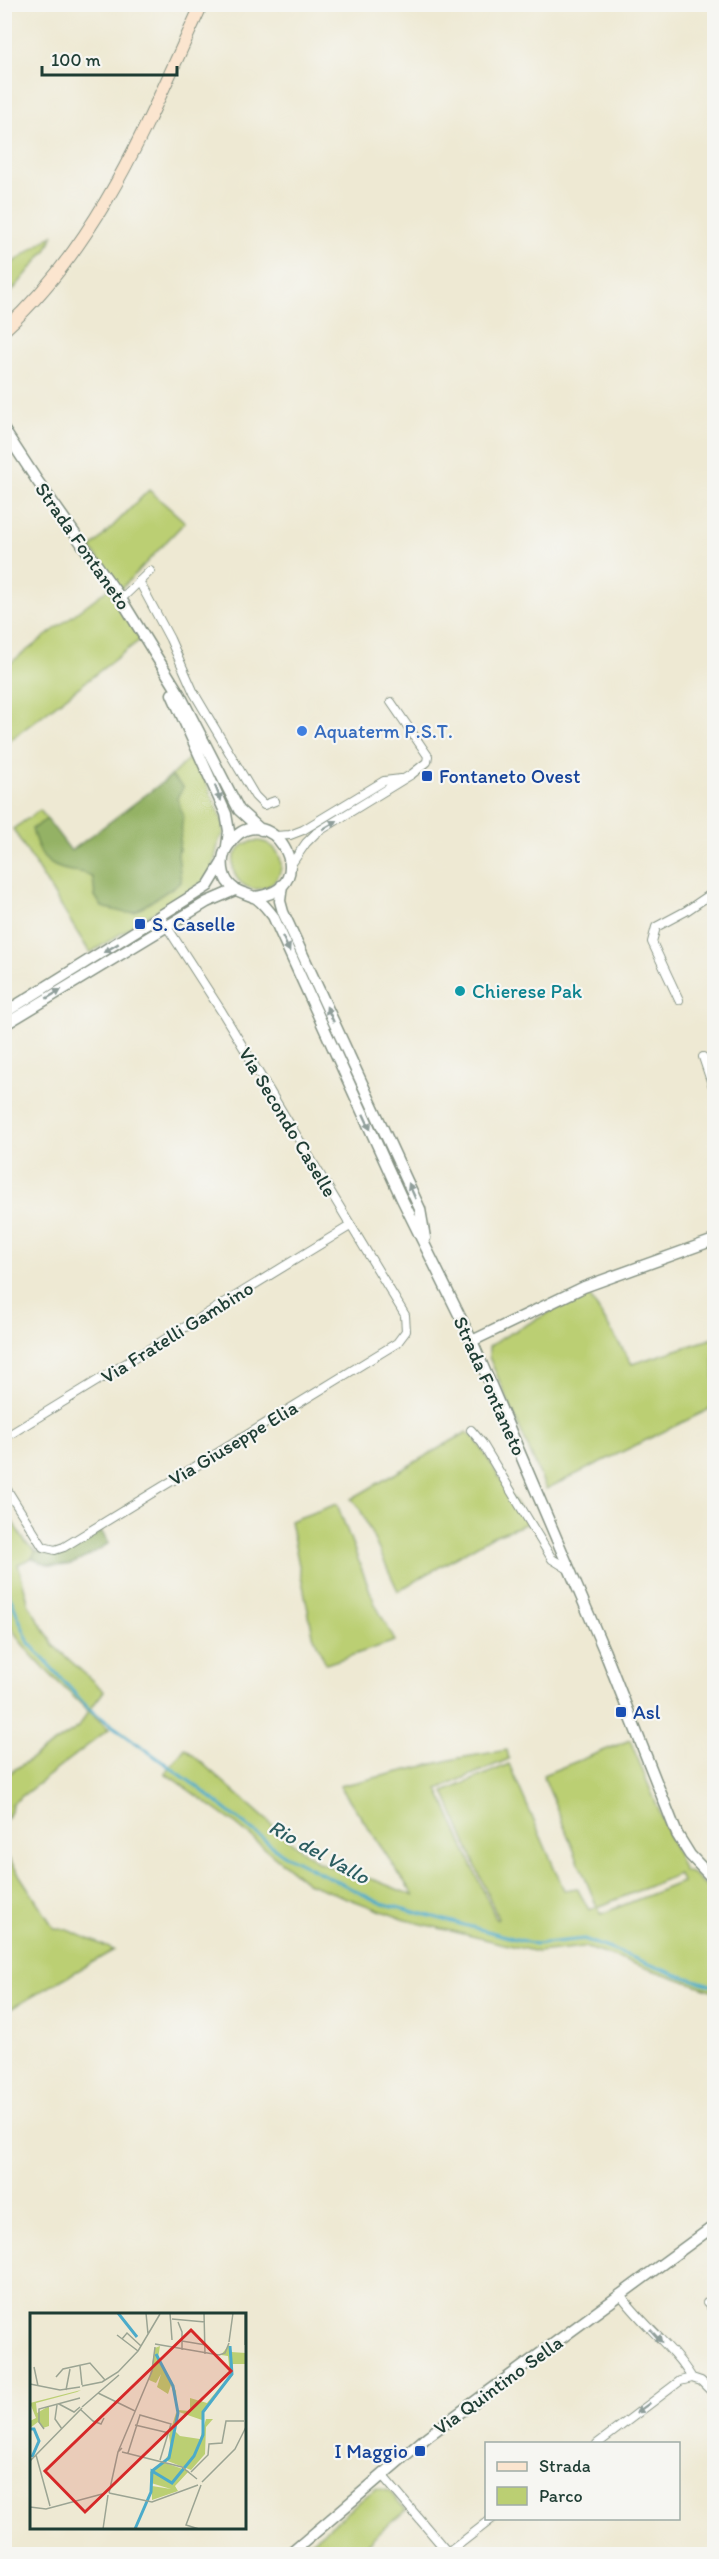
<svg xmlns="http://www.w3.org/2000/svg" width="719" height="2559" font-family="Itim,sans-serif">
<rect width="100%" height="100%" fill="#f6f6f2"/>
<filter id="ink" filterUnits="userSpaceOnUse"><feTurbulence type="fractalNoise" baseFrequency=".0167" numOctaves="2"/><feDisplacementMap in="SourceGraphic" scale="12" xChannelSelector="R" yChannelSelector="G"/><feConvolveMatrix kernelMatrix="1 2 1 2 8 2 1 2 1" color-interpolation-filters="sRGB"/></filter>
<filter id="wash" filterUnits="userSpaceOnUse"><feTurbulence type="fractalNoise" baseFrequency=".008" numOctaves="4" result="noise"/><feDisplacementMap in="SourceGraphic" scale="24" xChannelSelector="R" yChannelSelector="G"/><feGaussianBlur stdDeviation="1.35" result="paint"/><feColorMatrix in="noise" values="0 0 0 0 0 0 0 0 0 0 0 0 0 0 0 0 0 1.4 0 .05"/><feComposite in="paint" operator="in"/></filter>
<g filter="url(#wash)">
<rect width="100%" height="100%" fill="#eee9d3"/>
<path fill="#bbcf73" stroke="#6d8654" stroke-width="1.5" fill-rule="evenodd" d="M53,235L47,249L5,300V268Z
M149,490L185,522L120,590L91,548Z
M109,588L141,639L5,744V667Z
M194,753L224,825V834L219,840L213,868L206,880L90,953L13,829L40,810L47,819L32,829L93,878L95,896L135,912L181,882L178,855L182,816L177,798L183,787L171,776Z
M233 865a24 24 0 1 1 48 0a24 24 0 1 1-48 0Z
M587,1292L632,1364L714,1338V1407L546,1489L489,1357V1347L500,1339Z
M467,1432L475,1438L528,1523L493,1536L398,1591L359,1507L351,1499Z
M337,1504L375,1604L395,1641L326,1664L313,1635L290,1521Z
M4,1509L26,1543L36,1551L32,1558L18,1564L29,1605L54,1646L104,1691L89,1711L109,1729L12,1804L11,1812L5,1820V1776L79,1727L88,1711C60,1682 18,1651 4,1611Z
M630,1740L684,1871L693,1874L714,1893V1991L584,1947L537,1952L406,1920L307,1883L233,1822L165,1773L185,1748L295,1845L319,1863L377,1881L414,1896L340,1786L459,1758L507,1750L509,1759L438,1789L496,1919L498,1918L444,1792L509,1764L564,1890L577,1888L589,1910L597,1907L543,1775ZM679,1874L682,1882L601,1914L598,1907Z
M5,1853L54,1928L66,1929L114,1950L5,2012Z
M376,2488L389,2491L406,2510L355,2554H296Z"/>
<path fill="#94b265" stroke="#5a784c" stroke-width="1.5" d="M171,776L183,787L177,798L183,816L178,855L181,882L135,912L126,913L102,907L95,896L93,878C86,872 80,872 71,871C43,866 39,854 32,829L47,819L71,851Z
M101,1531L109,1543C82,1560 63,1576 32,1558L36,1551C62,1562 80,1544 101,1531Z"/>
<g fill="none" stroke-linecap="round" stroke-linejoin="round">
<path stroke="#4babca" stroke-width="3" d="M4,1582L29,1643L89,1709L199,1788L281,1853L378,1902L535,1944L584,1939L675,1974L714,1986"/>
</g>
</g>
<g filter="url(#ink)">
<g fill="none" stroke-linecap="round" stroke-linejoin="round">
<defs>
<path id="minor" d="M139,581L170,639L194,693L255,796L264,805L275,801
M121,599L150,571
M275,836L290,835L303,830L384,781L401,779
M290,866L306,843L316,833L412,774L427,762L428,756L391,702
M679,1000L652,942L656,927L686,911L714,892
M703,1057L714,1090
M471,1430L482,1443L552,1559L570,1570
M4,1438L350,1226
M4,1485L43,1547L55,1550L64,1547L397,1343L406,1331L405,1315L222,1012L160,916
M620,2294C642,2324 673,2347 692,2378L701,2381L714,2394
M707,2303L714,2310
M597,2444L680,2381L692,2378
M382,2475L449,2554
M448,2553L493,2518"/>
<path id="tertiary" d="M4,430L36,479L121,599L180,695L239,810L261,830
M172,694L226,814L229,831L227,846
M282,885L280,901L283,912L420,1209L425,1238
M253,897C332,890 265,788 228,846C221,856 221,870 227,881C234,892 243,892 254,897C262,901 268,910 273,916L401,1197L472,1341L604,1650L677,1834L690,1855L714,1880
M4,1013L208,886L222,863
M4,1025L207,902L235,890
M472,1341L584,1287L714,1240
M290,2554L428,2436L714,2226"/>
<path id="secondary" d="M4,330C102,241 147,122 202,4"/>
</defs>
<use href="#minor" stroke="#869384" stroke-width="10"/>
<use href="#tertiary" stroke="#869384" stroke-width="13"/>
<use href="#secondary" stroke="#869384" stroke-width="14"/>
<use href="#minor" stroke="#fff" stroke-width="8"/>
<use href="#tertiary" stroke="#fff" stroke-width="10"/>
<use href="#secondary" stroke="#fbe5cf" stroke-width="12"/>
</g>
<defs><path id="oneway-solid" d="M-6-.8H1V-3.2L6.5 0L1 3.2V.8H-6Z" transform="scale(1.5)"/></defs>
<g fill="#8f9e9a">
<use href="#oneway-solid" transform="translate(218 793) rotate(68)"/>
<use href="#oneway-solid" transform="translate(330 825) rotate(-31)"/>
<use href="#oneway-solid" transform="translate(286 944) rotate(65)"/>
<use href="#oneway-solid" transform="translate(111 948) rotate(149)"/>
<use href="#oneway-solid" transform="translate(54 994) rotate(-31)"/>
<use href="#oneway-solid" transform="translate(330 1014) rotate(-115)"/>
<use href="#oneway-solid" transform="translate(367 1122) rotate(65)"/>
<use href="#oneway-solid" transform="translate(412 1191) rotate(-114)"/>
<use href="#oneway-solid" transform="translate(656 2336) rotate(48)"/>
<use href="#oneway-solid" transform="translate(643 2408) rotate(144)"/>
</g>
</g>
<circle fill="#3f7fe0" stroke="#f6f6f2" stroke-width="2" cx="302" cy="731" r="6"/>
<g fill="#1a4fb4" stroke="#f6f6f2" stroke-width="2">
<rect x="421" y="770" width="12" height="12" rx="3"/>
<rect x="134" y="918" width="12" height="12" rx="3"/>
<rect x="615" y="1706" width="12" height="12" rx="3"/>
<rect x="414" y="2445" width="12" height="12" rx="3"/>
</g>
<circle fill="#0f9aa8" stroke="#f6f6f2" stroke-width="2" cx="460" cy="991" r="6"/>
<g text-anchor="middle" stroke-width="4.5" stroke-linejoin="round" paint-order="stroke">
<g font-size="20" fill="#1f3d34" stroke="#f6f6f2">
<text transform="translate(83 546) rotate(55)" y="7">Strada Fontaneto</text>
<text transform="translate(288 1122) rotate(59)" y="7">Via Secondo Caselle</text>
<text transform="translate(177 1332) rotate(-32)" y="7">Via Fratelli Gambino</text>
<text transform="translate(490 1386) rotate(66)" y="7">Strada Fontaneto</text>
<text transform="translate(233 1443) rotate(-31)" y="7">Via Giuseppe Elia</text>
<text transform="translate(498 2385) rotate(-36)" y="7">Via Quintino Sella</text>
</g>
<g font-size="20" fill="#366cbe" stroke="#f6f6f2" text-anchor="start">
<text x="314" y="738">Aquaterm P.S.T.</text>
</g>
<g font-size="20" fill="#164399" stroke="#f6f6f2" text-anchor="start">
<text x="439" y="783">Fontaneto Ovest</text>
<text x="152" y="931">S. Caselle</text>
<text x="633" y="1719">Asl</text>
<text x="408" y="2458" text-anchor="end">I Maggio</text>
</g>
<g font-size="20" fill="#0d838f" stroke="#f6f6f2" text-anchor="start">
<text x="472" y="998">Chierese Pak</text>
</g>
<g font-size="21" font-style="italic" fill="#2c5e61" stroke="#f6f6f2">
<text transform="translate(319 1852) rotate(29)" y="7">Rio del Vallo</text>
</g>
</g>
<g transform="translate(30 2313)">
<rect width="216" height="216" fill="#eee9d3"/>
<path d="M199,32L201,39L216,40V51H203V62L173,98L172,107L149,99L143,116L150,123L170,126L176,106H183L176,114L175,141L161,157L135,147L141,138L139,122L146,100L148,97L160,98V85L177,90L200,62L198,43L191,42ZM130,33L128,45L146,78L147,92L141,72L138,81L127,74L131,61L126,70L119,67L125,35ZM51,77L47,79L6,90L7,100L19,93V113L13,115L8,109L0,115V108L6,105L0,90ZM132,149L159,158L145,173L148,178L122,187V173L141,176L121,170L120,159Z" fill="#bbcf73"/>
<path fill="none" stroke="#4babca" stroke-width="3" d="M88,0L107,24M0,116H4L9,128L2,144M122,158L139,145L148,100L143,73L126,41M105,216L121,179L122,158L142,170L164,143L173,122V99L202,61L200,33"/>
<path fill="none" stroke="#9ba493" stroke-width="1.5" d="M116,0L118,21M140,0L142,27M174,0L175,41M215,0V32M142,6L175,9M148,9L152,19V37M87,22L108,38M92,26L97,20L111,33M152,28L176,32M199,29L203,0M125,31L189,42L195,40L199,30M50,53L52,72M4,54L8,73M26,64L33,56L60,50L75,67M0,71L30,77L50,74M52,73L72,69L88,59L108,38L130,1M36,77L40,56M68,80L105,98M29,91L44,99L50,94M27,92L25,106L32,116M52,94L89,62M50,96L63,108L71,111L74,105M105,112L139,120M14,116L9,109V96L50,85M92,135L88,139L122,58L125,34M92,139L152,154L167,166M98,140L110,102L141,111L130,147M6,142L20,193M0,148L52,95M161,159L178,142L179,131L192,130L196,108H214M172,169L205,136L216,114M79,180L88,139M79,180L122,189L168,172M0,194L16,196L76,180M73,216L78,182M169,216L156,212L171,172"/>
<path fill="#d62828" fill-opacity="0.15" stroke="#d62828" stroke-width="3" d="M161,17L201,58L55,199L15,158Z"/>
<rect width="216" height="216" fill="none" stroke="#1f3d34" stroke-width="3"/>
</g>
<rect width="719" height="2559" fill="none" stroke="#f6f6f2" stroke-width="24"/>
<rect x="485" y="2442" width="195" height="78" fill="#f6f6f2" stroke="#a0aca6" stroke-width="1.5"/>
<rect x="497" y="2462" width="30" height="9" fill="#fbe5cf" stroke="#a0aca6" stroke-width="1.5"/>
<text x="539" y="2472" font-size="18" fill="#1f3d34">Strada</text>
<rect x="497" y="2487" width="30" height="18" fill="#bbcf73" stroke="#a0aca6" stroke-width="1.5"/>
<text x="539" y="2502" font-size="18" fill="#1f3d34">Parco</text>
<path d="M42 66v9h135v-9" fill="none" stroke="#1f3d34" stroke-width="3"/>
<text x="51" y="66" font-size="18" fill="#1f3d34" stroke="#f6f6f2" stroke-width="4.5" paint-order="stroke">100 m</text>
</svg>
